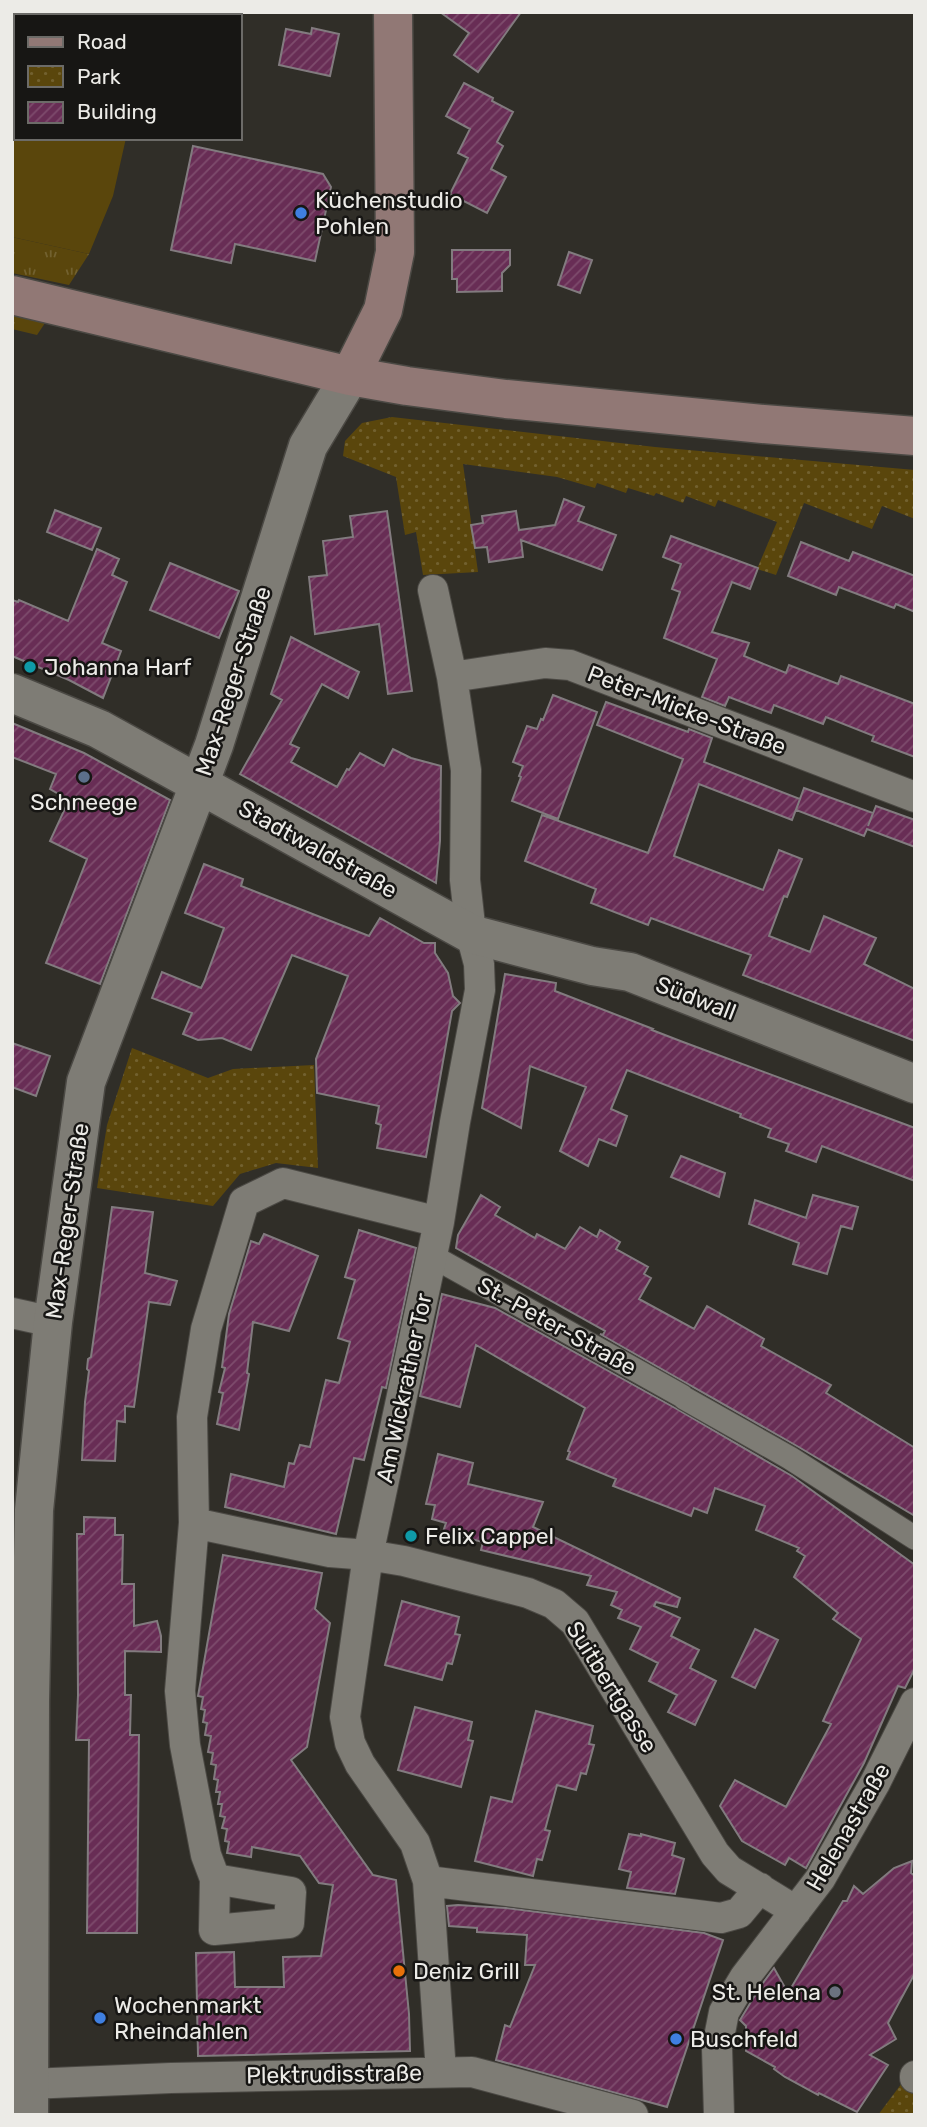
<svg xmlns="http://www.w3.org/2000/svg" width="927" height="2127" font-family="Rubik,sans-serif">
<defs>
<pattern id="grass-tufts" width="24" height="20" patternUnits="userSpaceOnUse" patternTransform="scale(1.75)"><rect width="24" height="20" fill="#5a460c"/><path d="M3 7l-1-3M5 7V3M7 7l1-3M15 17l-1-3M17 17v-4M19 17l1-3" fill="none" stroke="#72612f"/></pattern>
<pattern id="park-dots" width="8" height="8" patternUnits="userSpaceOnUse" patternTransform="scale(1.75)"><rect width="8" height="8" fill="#5a460c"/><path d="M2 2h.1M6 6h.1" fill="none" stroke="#72612f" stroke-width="1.8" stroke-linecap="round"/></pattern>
<pattern id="building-hatch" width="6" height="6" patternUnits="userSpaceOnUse" patternTransform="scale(1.75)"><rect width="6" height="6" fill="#682d55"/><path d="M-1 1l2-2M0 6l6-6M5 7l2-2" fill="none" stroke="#7e4c6d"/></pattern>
</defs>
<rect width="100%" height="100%" fill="#302e28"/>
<path fill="url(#grass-tufts)" d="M12,237L89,254L69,285L12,273Z
M12,315L45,323L37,335L12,329Z"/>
<path fill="url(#park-dots)" d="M392,417L655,447L915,470V519L882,506L872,529L804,503L776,575L757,569L777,522L718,500L715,507L686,496L683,503L656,493L654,496L628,488L626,493L597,483L595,488L557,477L463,464L478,572L423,575L416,532L405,535L396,477L343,456L345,441L362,423Z
M132,1048L208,1078L233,1069L314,1065L318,1168L276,1163L240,1174L213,1206L97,1188L107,1125Z
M902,2083L915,2093V2115H878Z"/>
<path fill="#5a460c" d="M12,12H156L155,16H16V138H126L113,196L89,254L12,237Z"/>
<path fill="url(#building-hatch)" stroke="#827b7f" stroke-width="2" d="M440,12H521L478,72L454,55L469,33Z
M312,28L339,34L330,76L279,65L286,29L311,34Z
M464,83L493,98L492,101L513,112L497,142L503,146L491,169L506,177L487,213L450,194L468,158L458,153L470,129L446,116Z
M193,146L323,174L331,187L315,261L235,244L231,263L171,250Z
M452,250H510V265L502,273V291L457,292V279H452Z
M569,252L592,260L580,293L558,285Z
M564,499L584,507L578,521L616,535L602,570L521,540L523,557L489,562L487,547L475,548L471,525L483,523L482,516L516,511L519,530L555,525Z
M55,510L101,528L92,550L47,532Z
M387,511L412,691L388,694L379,624L315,634L309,577L327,575L323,541L353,537L350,516Z
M671,536L758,568L750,589L732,582L712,632L749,643L744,656L786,673L789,665L838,684L841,676L915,704V757L872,741L874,736L826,717L823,724L774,705L771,713L729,697L725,706L702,697L717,659L664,638L680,592L672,589L681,564L663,557Z
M801,542L849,561L853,552L915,576V612L896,604L894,608L839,587L836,595L788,576Z
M97,549L119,559L112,575L127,582L102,643L121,651L103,698L69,680L12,656V600L18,602L19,600L68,621Z
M170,563L239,591L219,638L150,610Z
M291,637L359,672L348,698L322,684L290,744L299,748L291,762L337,787L347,769L349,770L360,753L384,766L393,749L411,758L441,766L440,841L436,883L240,774L282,700L271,694Z
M553,695L597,712L558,819L512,801L521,777L519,776L523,766L513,762L527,726L537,729L541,719L543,720Z
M606,702L688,732L689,729L712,738L704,762L800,799L792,820L699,784L674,856L763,890L779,850L802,859L787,897L784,896L769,936L810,952L824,916L876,938L864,964L915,989V1041L743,975L751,955L651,918L648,925L591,903L596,889L525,861L542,815L648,853L683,759L597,725Z
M12,723L84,753L170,800L100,984L46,963L87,859L50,841L69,800L50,789L56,774L12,757Z
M804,788L873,813L868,826L876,806L915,820V847L867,829L864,836L796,810Z
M204,864L243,879L241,886L369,936L380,918L424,943H435V953L448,973L453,996L460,1003L452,1011L426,1157L377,1148L381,1125L376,1123L379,1106L317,1093L316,1059L348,976L292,955L251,1050L222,1038L198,1040L183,1034L192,1013L152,998L162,972L201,988L204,982L224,928L185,913Z
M505,974L556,983L555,991L653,1029L652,1030L683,1042L915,1128V1181L822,1146L816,1162L786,1151L789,1144L768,1137L771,1129L740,1117L741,1114L627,1070L611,1109L627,1116L616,1146L599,1139L588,1166L560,1151L586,1087L530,1066L521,1128L482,1108Z
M12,1043L50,1056L36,1096L12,1087Z
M681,1156L725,1173L719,1197L671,1177Z
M481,1195L500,1207L495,1215L535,1238L537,1234L565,1249L580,1227L597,1237L600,1230L620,1242L616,1249L648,1267L644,1274L651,1278L639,1299L694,1329L707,1306L764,1339L761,1346L831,1385L826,1393L915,1448V1516L797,1446L600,1334L603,1335L605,1331L456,1248L458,1235Z
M813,1195L858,1207L852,1229L841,1226L827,1274L793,1264L799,1243L749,1224L755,1200L806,1218Z
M112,1207L153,1212L145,1273L177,1281L170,1305L149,1302L134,1407L125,1406V1422L117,1421L115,1461L82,1460L85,1402L89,1371L87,1369L88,1359L91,1357Z
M359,1230L416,1248L386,1388L382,1387L364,1460L354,1458L336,1534L225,1507L231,1474L284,1487L289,1463L294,1464L300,1445L310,1447L326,1380L339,1383L350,1342L338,1338L355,1280L345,1277Z
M264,1234L318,1256L289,1331L253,1322L247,1373L249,1374L239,1430L217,1424L223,1393L219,1392L225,1368L222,1367L229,1314L251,1241L259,1244Z
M442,1294L495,1308L675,1408L792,1476L915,1565V1668L905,1688L898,1686L864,1763L806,1868L789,1858L785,1865L742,1841L720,1806L735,1780L786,1807L831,1724L823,1721L861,1639L833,1619L838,1613L794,1577L805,1556L797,1551L799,1548L756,1530L765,1506L715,1488L707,1513L694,1508L691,1516L613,1486L616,1479L567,1459L570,1452L568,1451L585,1408L476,1345L460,1407L420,1396Z
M438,1454L473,1463L468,1484L543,1502L533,1527L680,1598L677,1607L656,1602L654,1606L680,1618L671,1636L699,1650L690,1668L716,1681L695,1725L668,1712L677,1695L649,1681L658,1663L630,1649L641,1627L618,1618L622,1610L611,1605L617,1592L587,1585L591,1576L481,1550L483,1542L443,1532L446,1523L432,1519L435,1505L426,1504Z
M84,1517L115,1518V1535H123L122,1584H134V1626L157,1621L161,1636V1652L125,1651V1695H131L130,1735H139L137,1933H87L89,1740H76L78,1695L77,1534H84Z
M223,1555L322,1573L315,1609L330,1623L307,1747L291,1760L373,1875L396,1880L409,2014L410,2051L198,2056L196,1953L234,1952L235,1987H284L283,1957L321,1956L333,1885L319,1883L300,1856L252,1847L251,1857L227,1853L229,1842L225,1841L227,1829L222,1828L225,1817L220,1816L222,1804H218L220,1792H216L218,1780L214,1779L216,1765L211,1764L213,1753L208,1752L211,1736L205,1735L207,1723L203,1722L205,1710L201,1709L203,1697L198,1696Z
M402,1601L459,1617L455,1634L460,1635L452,1664L447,1663L442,1680L385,1665Z
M755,1629L778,1640L755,1688L732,1677Z
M415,1707L472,1722L468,1740L473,1741L461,1787L398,1770Z
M536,1711L593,1726L589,1744L594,1745L586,1774L581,1773L576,1790L557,1785L545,1830L550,1831L542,1860L537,1859L533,1876L475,1861L491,1797L512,1802Z
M629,1834L641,1836V1834L675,1843L672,1855L684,1859L675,1894L627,1888L631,1872L619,1869Z
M912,1861L911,1873L915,1876V1973L888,2023L896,2039L870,2055L888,2065L857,2112L819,2093L818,2095L785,2077L774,2069L775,2067L746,2051V2026L740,2020L760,1987L774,1968L788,1993L843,1901H847L854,1886L863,1894L894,1868Z
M458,1905L506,1908L704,1933L723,1940L667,2107L496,2060L505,2025L510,2027L535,1965H525L527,1935L477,1932V1928L449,1926L447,1906Z"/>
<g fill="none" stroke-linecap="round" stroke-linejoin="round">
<defs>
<path id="pedestrian" d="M432,1256L682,1396
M684,1398L790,1458L915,1538"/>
<path id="minor" d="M433,590L452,677L466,770L465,880L471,934L479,964L480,990L455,1122L439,1222L368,1555L345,1717L350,1743L360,1764L415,1843L428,1881L441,2072
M452,677L545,663L570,665L915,797
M12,1313L53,1322
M194,1523L330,1552L368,1555L404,1561L528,1593L554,1604L575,1622L715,1854L729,1870L796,1911
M215,1879L291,1892L289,1923L214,1930L215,1879L206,1855L185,1745L180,1691L194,1523L192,1417L206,1329L244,1202L283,1183L439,1222
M428,1881L721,1918L739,1913L760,1888
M915,2076V2078
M29,2084L171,2078L472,2072L633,2115
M719,2115L717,2048L724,2012L745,1977L820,1879L875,1783L915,1703"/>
<path id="tertiary" d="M12,693L99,729L471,934L592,966L630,972L915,1084
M29,2115L30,1701L34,1510L53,1322L86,1082L214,745L308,446L350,376"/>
<path id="secondary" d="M12,295L350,376L407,386L506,399L763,424L915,436
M350,376L383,310L395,252L393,12"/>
</defs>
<use href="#pedestrian" stroke="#4b4944" stroke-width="25"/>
<use href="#minor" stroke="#4b4944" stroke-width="32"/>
<use href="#tertiary" stroke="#4b4944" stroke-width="41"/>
<use href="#secondary" stroke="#4b4944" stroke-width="41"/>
<use href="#pedestrian" stroke="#7e7c75" stroke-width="23"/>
<use href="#minor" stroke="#7e7c75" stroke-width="30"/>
<use href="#tertiary" stroke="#7e7c75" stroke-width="38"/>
<use href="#secondary" stroke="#917875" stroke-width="38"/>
</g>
<g fill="#3f7fe0" stroke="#171614" stroke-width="2.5">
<circle cx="301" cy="213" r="7"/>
<circle cx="100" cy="2018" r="7"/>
<circle cx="676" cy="2039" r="7"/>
</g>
<g fill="#0f9aa8" stroke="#171614" stroke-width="2.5">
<circle cx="30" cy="667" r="7"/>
<circle cx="411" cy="1536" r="7"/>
</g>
<circle fill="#5c6f8a" stroke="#171614" stroke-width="2.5" cx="84" cy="777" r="7"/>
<circle fill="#e8710a" stroke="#171614" stroke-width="2.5" cx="399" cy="1971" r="7"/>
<circle fill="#6b7280" stroke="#171614" stroke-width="2.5" cx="835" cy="1992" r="7"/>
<g text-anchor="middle" stroke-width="5" stroke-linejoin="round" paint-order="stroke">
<g font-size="23" fill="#ecebe7" stroke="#171614" text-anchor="start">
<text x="315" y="208">Küchenstudio<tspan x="315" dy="26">Pohlen</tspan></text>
<text x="44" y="675">Johanna Harf</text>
<text x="84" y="810" text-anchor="middle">Schneege</text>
<text x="425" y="1544">Felix Cappel</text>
<text x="413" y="1979">Deniz Grill</text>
<text x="821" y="2000" text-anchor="end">St. Helena</text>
<text x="114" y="2013">Wochenmarkt<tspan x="114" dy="26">Rheindahlen</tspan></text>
<text x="690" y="2047">Buschfeld</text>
</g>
<g font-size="23" fill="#ecebe7" stroke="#171614">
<text transform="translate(233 681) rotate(-72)" y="8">Max-Reger-Straße</text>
<text transform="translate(687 710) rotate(21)" y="8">Peter-Micke-Straße</text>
<text transform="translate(318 849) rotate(29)" y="8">Stadtwaldstraße</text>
<text transform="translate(696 998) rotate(21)" y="8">Südwall</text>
<text transform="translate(67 1221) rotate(-82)" y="8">Max-Reger-Straße</text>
<text transform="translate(557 1326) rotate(29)" y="8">St.-Peter-Straße</text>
<text transform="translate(404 1388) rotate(-78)" y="8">Am Wickrather Tor</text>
<text transform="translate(612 1687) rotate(58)" y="8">Suitbertgasse</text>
<text transform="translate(848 1827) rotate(-60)" y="8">Helenastraße</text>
<text transform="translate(334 2074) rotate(-1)" y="8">Plektrudisstraße</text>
</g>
</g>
<rect width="927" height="2127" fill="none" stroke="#ecebe7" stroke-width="28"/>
<rect x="14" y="14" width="228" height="126" fill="#171614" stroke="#6c6b68" stroke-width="2"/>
<rect x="28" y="37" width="35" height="10" fill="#917875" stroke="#6c6b68" stroke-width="2"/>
<text x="77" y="49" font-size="21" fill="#ecebe7">Road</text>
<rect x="28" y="66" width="35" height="21" fill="url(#park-dots)" stroke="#6c6b68" stroke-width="2"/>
<text x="77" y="84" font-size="21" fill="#ecebe7">Park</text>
<rect x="28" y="102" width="35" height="21" fill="url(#building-hatch)" stroke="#6c6b68" stroke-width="2"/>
<text x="77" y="119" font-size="21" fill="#ecebe7">Building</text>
</svg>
